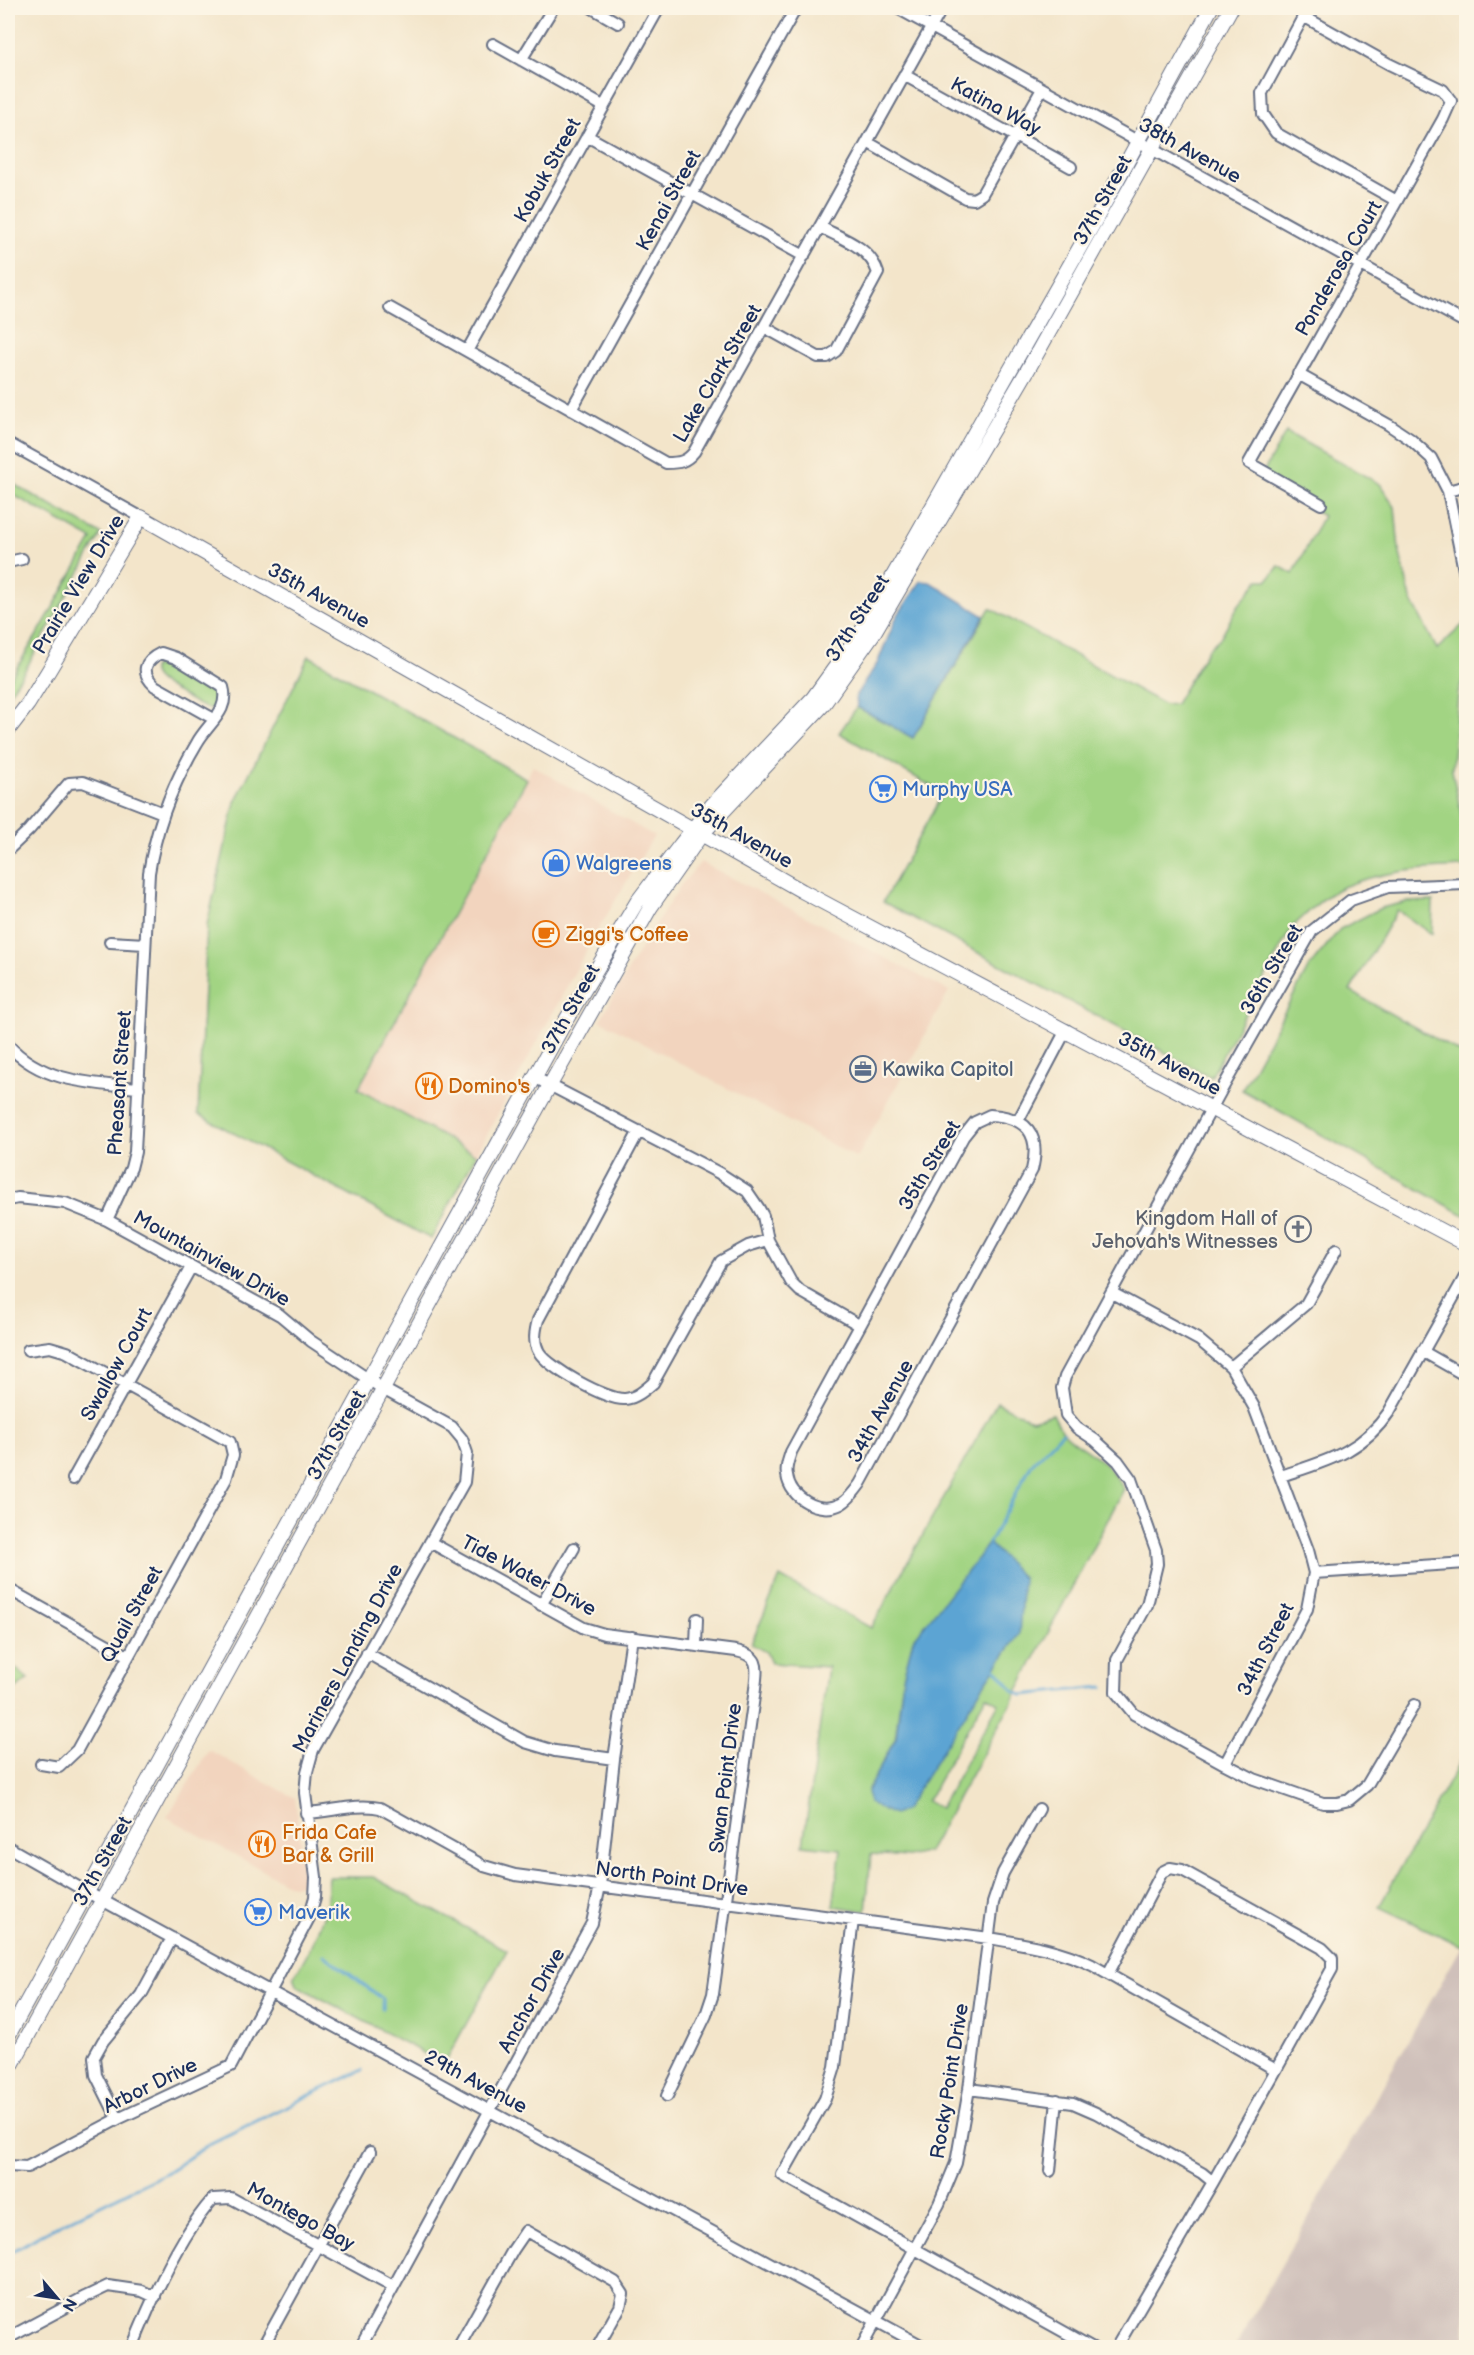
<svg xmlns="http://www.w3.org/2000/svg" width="1474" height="2355" font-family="'Balsamiq Sans',sans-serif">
<rect width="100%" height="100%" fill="#fcf5e5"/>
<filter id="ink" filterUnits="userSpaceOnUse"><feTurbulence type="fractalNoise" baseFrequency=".0167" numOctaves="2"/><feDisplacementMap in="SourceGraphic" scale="12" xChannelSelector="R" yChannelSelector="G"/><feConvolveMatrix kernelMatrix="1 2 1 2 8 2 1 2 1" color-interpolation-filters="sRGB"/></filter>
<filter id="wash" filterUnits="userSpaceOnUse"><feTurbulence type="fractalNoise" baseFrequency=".008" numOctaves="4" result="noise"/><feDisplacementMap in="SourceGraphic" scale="24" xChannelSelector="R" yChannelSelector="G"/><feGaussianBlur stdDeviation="1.35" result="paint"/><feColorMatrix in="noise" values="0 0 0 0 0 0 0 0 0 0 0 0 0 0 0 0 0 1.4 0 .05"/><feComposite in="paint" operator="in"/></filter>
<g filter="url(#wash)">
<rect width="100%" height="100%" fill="#f3e5ca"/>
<path fill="#f2d4be" d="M533,766L654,836L596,933L476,1155L358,1089Z
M701,862L949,991L857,1158L600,1020L639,951L681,885Z
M209,1750L295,1798L305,1883L291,1886L167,1817Z"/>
<path fill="#cfc0ba" d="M1466,1938V2347H1235L1462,1946Z"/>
<path fill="#a2d483" stroke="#5e8270" stroke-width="1.5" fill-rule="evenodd" d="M1286,432L1380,484L1395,507L1399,550L1411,599L1437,649L1466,622V668L1458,694L1452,770L1466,837V867C1425,869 1382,870 1343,887C1324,895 1307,914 1292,927L1211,1077L883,902L943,793L839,733L857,707L913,738L990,608L1165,705L1175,704L1208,649L1220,638L1238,606L1259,580H1268L1279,566L1293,574L1323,516L1260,478Z
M8,481L101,534L24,672L8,695V682L40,630L92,539L8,492Z
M309,656L527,779L358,1089L476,1155L431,1239L198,1114L207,925L235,802Z
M162,661H168L217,690L221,696L217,706C213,708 213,709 208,708C199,707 190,699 182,695C172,689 136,673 162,661Z
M1433,901L1432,934L1397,910L1350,991L1466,1056V1216L1242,1090L1309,967L1340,929L1381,908L1407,902Z
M997,1402L1032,1420L1053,1414C1066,1443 1079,1442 1100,1460C1110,1468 1117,1478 1124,1489L1010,1705L928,1852L908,1857L871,1854L866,1911L833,1906L841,1849L803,1845L828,1667L771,1663L766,1652L751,1644L780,1577L871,1628ZM990,1543L1019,1634L981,1689L867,1791L895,1739L903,1678L913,1640ZM986,1696L999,1703L940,1808L927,1801Z
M8,1662L28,1679L8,1696Z
M1466,1751V1938L1462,1946L1379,1907Z
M329,1877H373L507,1950L444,2064L298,1986L294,1977L312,1945L326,1909Z"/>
<path fill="#5ca4d3" stroke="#3c6a98" stroke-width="1.5" d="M921,581L930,582L984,616L913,738L857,707L856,695L877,664L897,616Z
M989,1543L1023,1578L1019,1634L981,1689L905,1810L894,1815L869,1803L867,1791L896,1738L903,1678L913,1640Z"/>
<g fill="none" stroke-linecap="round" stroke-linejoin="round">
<path stroke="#5ca4d3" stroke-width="3" d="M989,1543L1031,1465L1063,1432
M995,1668L1014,1691L1021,1695L1103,1687
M324,1955L383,1999V2009
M8,2254L53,2228L166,2173L211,2143L362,2070"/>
</g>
</g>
<g filter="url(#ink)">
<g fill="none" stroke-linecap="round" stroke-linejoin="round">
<defs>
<path id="minor" d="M592,8L618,23
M897,8L1466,323
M1308,8L1262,93L1263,114L1276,133L1397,201
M1303,16L1389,64L1443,90L1451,101L1443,119L1249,463L1321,504
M493,44L603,106
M521,60L553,8
M904,75L1071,167
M587,136L804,256
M867,142L965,198L974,199L982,194L1042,89
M390,308L666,463C679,463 686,462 694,452L942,8
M764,327L818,357H827L836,351L878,273C870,247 843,239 820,227
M467,351L659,8
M1298,374L1389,425L1410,439L1431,458L1448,491L1466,580
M571,410L796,8
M8,443L141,517
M1448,491L1466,486
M8,562L22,559
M8,850L29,830L69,783L83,782L163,813
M110,942L145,944
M8,1045C43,1083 91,1083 139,1088
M534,1077L719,1173L747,1191L758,1207L763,1216L768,1240L791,1282L800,1291L859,1325
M990,1115C1027,1117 1041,1134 1032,1170L860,1484C855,1491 848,1500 841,1504C819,1515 790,1498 787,1475C785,1467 789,1459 791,1452L963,1137L975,1122Z
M1018,1121L1066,1030
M639,1131L538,1320C535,1331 533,1342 539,1352C549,1368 606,1400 625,1399C636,1398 645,1390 653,1383L721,1261L748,1246L768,1240
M8,1200L18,1198L65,1203L107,1220L280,1315L311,1341L383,1389L452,1427L462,1439L467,1453L464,1482L313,1750L307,1772L305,1793L316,1877L315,1897L309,1918L231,2066L118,2119L27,2167L8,2166
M107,1220L131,1168L135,1152L149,873C156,827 173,783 197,743C208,723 230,711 223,687L176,658L161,653C144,661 140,672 155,686L214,719
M1112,1293L1199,1340L1231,1367L1254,1407L1308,1550L1314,1573L1307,1609L1225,1764
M28,1350L50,1347L67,1352L230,1442L233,1455L226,1479L77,1750L59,1767L41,1764
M1422,1351L1466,1376
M1231,1367L1306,1304L1336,1250
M1281,1476C1326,1461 1361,1453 1389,1412L1466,1275
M73,1479L191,1267
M430,1542L584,1628L604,1634L736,1651C761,1656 757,1668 755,1689L713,1994L706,2015L667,2096
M1314,1573L1466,1563
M8,1589L128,1656
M541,1605L574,1548
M696,1645L697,1619
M367,1653L525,1742L555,1751L614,1759
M1414,1705L1367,1785L1349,1800L1337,1803H1323L1254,1779L1225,1764L1134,1714L1116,1692L1117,1660L1147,1605L1157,1564L1156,1550L1131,1479L1118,1461L1095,1440L1077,1428L1066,1415L1062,1388L1065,1377L1222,1089L1312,931L1351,900L1388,887L1466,884
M306,1813C331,1812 355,1803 380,1808L484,1866L515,1875L989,1938C1025,1944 1060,1949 1092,1965L1276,2070L1213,2182L1116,2348
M8,1847L87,1892L926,2348
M853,1920L835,2067L825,2099L782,2175L1093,2348
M1108,1974L1162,1872L1170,1868L1182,1870L1322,1948L1332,1958V1969L1276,2070
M969,2089L1073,2103L1096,2113L1202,2173L1213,2182
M118,2119L96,2075L94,2057L103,2041L141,1995L172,1938
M1050,2171L1057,2100
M8,2338L85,2297L108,2286L142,2291L155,2297
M132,2348C151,2301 180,2235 213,2199L231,2198L393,2286
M262,2348L370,2152
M360,2348L592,1923L600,1886L614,1759L632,1637
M458,2348L513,2250L526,2231L615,2282L623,2294L620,2307L597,2348
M861,2348L939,2204L956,2163L969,2089L993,1903L1003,1873L1039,1809"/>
<path id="major" d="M8,730L28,704L49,670L141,517L802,891L1466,1244
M8,2036L566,1020L637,902L681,844L712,805L813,698L863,629L1092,226L1211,8
M8,2072L550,1085L650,908L701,835L823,705L873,634L1026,373L1231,8"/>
</defs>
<use href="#minor" stroke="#676f84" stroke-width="14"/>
<use href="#major" stroke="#676f84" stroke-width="16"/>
<use href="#minor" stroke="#fff" stroke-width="10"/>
<use href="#major" stroke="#fff" stroke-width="14"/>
</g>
</g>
<defs>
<symbol id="supermarket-ring" viewBox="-11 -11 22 22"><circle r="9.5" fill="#fcf5e5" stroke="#3f7fe0" stroke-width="1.5"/><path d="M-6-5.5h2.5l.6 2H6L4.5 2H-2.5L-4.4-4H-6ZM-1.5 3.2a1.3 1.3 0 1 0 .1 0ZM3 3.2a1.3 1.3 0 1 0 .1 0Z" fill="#3f7fe0"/></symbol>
<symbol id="shop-ring" viewBox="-11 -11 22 22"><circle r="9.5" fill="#fcf5e5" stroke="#3f7fe0" stroke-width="1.5"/><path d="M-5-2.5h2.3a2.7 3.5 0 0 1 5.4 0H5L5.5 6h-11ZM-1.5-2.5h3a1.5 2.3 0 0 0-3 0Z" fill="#3f7fe0"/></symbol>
<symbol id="cafe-ring" viewBox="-11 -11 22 22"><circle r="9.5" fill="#fcf5e5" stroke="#e8710a" stroke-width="1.5"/><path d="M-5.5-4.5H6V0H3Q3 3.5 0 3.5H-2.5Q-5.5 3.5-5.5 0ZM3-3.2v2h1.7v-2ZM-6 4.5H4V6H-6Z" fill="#e8710a"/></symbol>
<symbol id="office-ring" viewBox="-11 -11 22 22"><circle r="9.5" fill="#fcf5e5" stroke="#5c6f8a" stroke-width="1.5"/><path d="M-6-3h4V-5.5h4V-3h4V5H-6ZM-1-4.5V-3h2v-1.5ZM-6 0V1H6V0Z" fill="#5c6f8a"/></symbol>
<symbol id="restaurant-ring" viewBox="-11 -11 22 22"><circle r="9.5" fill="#fcf5e5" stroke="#e8710a" stroke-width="1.5"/><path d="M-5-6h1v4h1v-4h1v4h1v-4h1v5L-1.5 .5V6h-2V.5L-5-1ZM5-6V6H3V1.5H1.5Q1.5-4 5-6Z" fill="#e8710a"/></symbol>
<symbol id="church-ring" viewBox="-11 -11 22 22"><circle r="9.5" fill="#fcf5e5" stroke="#6b7280" stroke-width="1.5"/><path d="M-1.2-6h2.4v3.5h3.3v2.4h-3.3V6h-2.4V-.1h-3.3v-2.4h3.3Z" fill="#6b7280"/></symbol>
</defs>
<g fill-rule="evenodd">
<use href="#supermarket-ring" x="868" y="774" width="30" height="30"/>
<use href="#shop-ring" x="541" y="848" width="30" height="30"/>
<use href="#cafe-ring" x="531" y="919" width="30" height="30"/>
<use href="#office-ring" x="848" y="1054" width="30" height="30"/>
<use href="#restaurant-ring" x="414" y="1071" width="30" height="30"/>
<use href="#church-ring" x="1283" y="1214" width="30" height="30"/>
<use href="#restaurant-ring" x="247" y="1829" width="30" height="30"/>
<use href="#supermarket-ring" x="243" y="1897" width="30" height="30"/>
</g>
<g text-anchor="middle" stroke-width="4.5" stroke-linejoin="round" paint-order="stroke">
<g font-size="20" fill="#1b2f5e" stroke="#fcf5e5">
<text transform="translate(996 106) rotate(29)" y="7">Katina Way</text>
<text transform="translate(1190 150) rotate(29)" y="7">38th Avenue</text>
<text transform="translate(547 170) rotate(-61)" y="7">Kobuk Street</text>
<text transform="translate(668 200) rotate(-61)" y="7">Kenai Street</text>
<text transform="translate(1102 200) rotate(-61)" y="7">37th Street</text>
<text transform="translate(1338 268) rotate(-60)" y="7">Ponderosa Court</text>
<text transform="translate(717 373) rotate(-60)" y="7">Lake Clark Street</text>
<text transform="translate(78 584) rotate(-59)" y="7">Prairie View Drive</text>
<text transform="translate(319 595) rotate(29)" y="7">35th Avenue</text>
<text transform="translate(857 618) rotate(-57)" y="7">37th Street</text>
<text transform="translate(742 835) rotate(29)" y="7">35th Avenue</text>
<text transform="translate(1271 969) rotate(-59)" y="7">36th Street</text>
<text transform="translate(570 1009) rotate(-61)" y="7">37th Street</text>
<text transform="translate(1170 1063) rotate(28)" y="7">35th Avenue</text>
<text transform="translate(119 1083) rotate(-86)" y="7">Pheasant Street</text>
<text transform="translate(929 1165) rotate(-59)" y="7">35th Street</text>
<text transform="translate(212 1258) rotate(29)" y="7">Mountainview Drive</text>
<text transform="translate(116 1364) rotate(-61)" y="7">Swallow Court</text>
<text transform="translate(880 1411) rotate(-61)" y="7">34th Avenue</text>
<text transform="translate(336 1435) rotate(-61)" y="7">37th Street</text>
<text transform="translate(529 1575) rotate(28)" y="7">Tide Water Drive</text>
<text transform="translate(131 1614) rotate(-61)" y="7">Quail Street</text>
<text transform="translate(1265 1649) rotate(-63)" y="7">34th Street</text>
<text transform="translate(347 1658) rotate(-62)" y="7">Mariners Landing Drive</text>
<text transform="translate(725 1778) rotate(-83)" y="7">Swan Point Drive</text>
<text transform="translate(102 1861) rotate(-61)" y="7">37th Street</text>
<text transform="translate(672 1878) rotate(8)" y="7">North Point Drive</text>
<text transform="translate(531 2000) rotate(-61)" y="7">Anchor Drive</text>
<text transform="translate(476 2081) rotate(28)" y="7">29th Avenue</text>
<text transform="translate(949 2081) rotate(-81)" y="7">Rocky Point Drive</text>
<text transform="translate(150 2085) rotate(-26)" y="7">Arbor Drive</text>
<text transform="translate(301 2216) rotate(29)" y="7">Montego Bay</text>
</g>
<g font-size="20" fill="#366cbe" stroke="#fcf5e5" text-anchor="start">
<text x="902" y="796">Murphy USA</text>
<text x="576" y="870">Walgreens</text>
<text x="278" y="1919">Maverik</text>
</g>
<g font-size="20" fill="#c56008" stroke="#fcf5e5" text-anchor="start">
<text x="566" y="941">Ziggi's Coffee</text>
<text x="448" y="1093">Domino's</text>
<text x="282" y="1839">Frida Cafe<tspan x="282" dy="23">Bar &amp; Grill</tspan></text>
</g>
<g font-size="20" fill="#4e5e75" stroke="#fcf5e5" text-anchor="start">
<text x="882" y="1076">Kawika Capitol</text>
</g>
<g font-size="20" fill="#5b616d" stroke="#fcf5e5" text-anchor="end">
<text x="1278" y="1225">Kingdom Hall of<tspan x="1278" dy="23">Jehovah's Witnesses</tspan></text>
</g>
</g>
<rect width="1474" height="2355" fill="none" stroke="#fcf5e5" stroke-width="30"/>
<g transform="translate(57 2298) rotate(119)" stroke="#fcf5e5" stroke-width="4.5" paint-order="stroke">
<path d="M0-4.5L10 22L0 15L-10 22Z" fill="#1b2f5e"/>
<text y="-9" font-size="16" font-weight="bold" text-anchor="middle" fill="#1b2f5e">N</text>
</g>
</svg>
